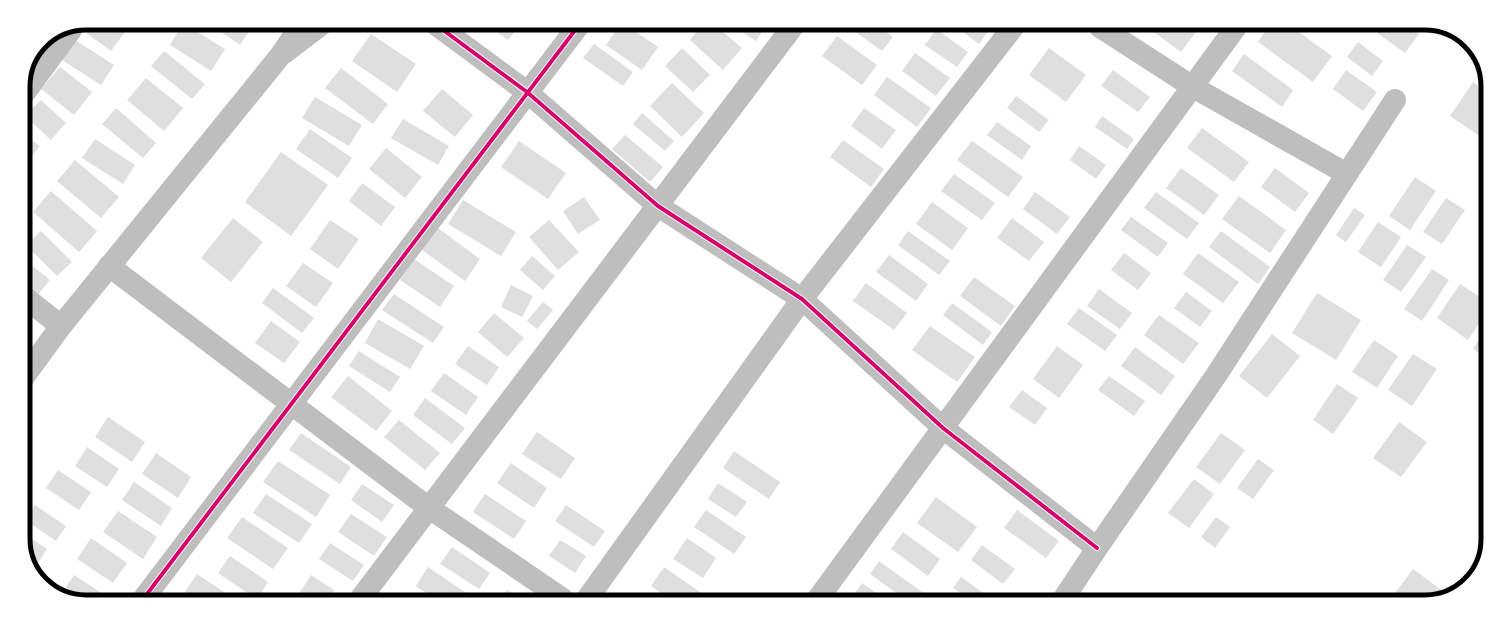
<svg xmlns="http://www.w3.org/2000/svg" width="1511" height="625" font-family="'Noto Sans',sans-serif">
<rect width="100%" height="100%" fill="#fff"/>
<path fill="#dfdfdf" d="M93,23H112L125,32L111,51L86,33Z
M183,23L225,49L211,71L170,45Z
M208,23L254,24L240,45Z
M486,24L520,25L508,40Z
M620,25H626L658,47L642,70L606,45Z
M702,25H715L742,48L723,70L690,40Z
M731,25H766L756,41Z
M847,26H878L893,37L882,51Z
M955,26H992L979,44Z
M1147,27H1189L1196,32L1181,52Z
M1268,27H1292L1332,56L1313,82L1258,42Z
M1381,28H1410L1419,34L1405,53L1377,33Z
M936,29L968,52L957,67L925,45Z
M371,34L416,64L397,92L352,61Z
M837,36L877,65L862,85L822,56Z
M75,40L114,65L101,85L62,60Z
M1358,42L1383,61L1372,76L1347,57Z
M594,44L633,72L623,86L583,58Z
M682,48L710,75L693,92L665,66Z
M1049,48L1086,75L1066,102L1029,75Z
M164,51L205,84L192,99L151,66Z
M915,53L950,78L936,96L902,71Z
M1244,54L1293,90L1282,107L1232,71Z
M60,67L92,92L74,115L41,89Z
M341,68L388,104L373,124L325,88Z
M1113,70L1150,97L1138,112L1101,86Z
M1346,70L1377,92L1363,111L1333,89Z
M887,77L931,108L917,127L874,95Z
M146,78L183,108L164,131L127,100Z
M1473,82L1488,92V121L1478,135L1450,116Z
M672,83L704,113L682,137L650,106Z
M442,89L473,115L455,137L423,111Z
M1016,96L1049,120L1039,132L1007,108Z
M315,97L362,125L349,146L302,118Z
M41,100L66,123L51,140L25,116Z
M116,108L156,143L143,158L102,124Z
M864,108L896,130L882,149L851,126Z
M642,113L674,141L665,151L633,124Z
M1102,116L1134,139L1127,149L1095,127Z
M403,119L449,146L438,165L391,138Z
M997,122L1031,146L1022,160L987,135Z
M1202,128L1249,162L1234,182L1187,148Z
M310,129L352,158L338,178L296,149Z
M23,134L40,146L26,164L23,161Z
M625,135L663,167L650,182L612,149Z
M95,139L135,165L123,184L82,158Z
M843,140L884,169L871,187L830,157Z
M519,141L566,173L548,199L501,167Z
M972,141L1023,177L1008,197L957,160Z
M1079,146L1106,165L1096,179L1070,160Z
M386,148L422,177L405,198L369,169Z
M281,152L328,185L291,236L245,202Z
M75,160L119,197L101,218L57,181Z
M1181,168L1219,195L1204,215L1166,188Z
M1275,168L1309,193L1295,212L1261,187Z
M954,174L995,203L982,220L941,191Z
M1415,177L1436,191L1410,230L1389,216Z
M362,183L395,207L381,226L349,201Z
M51,191L97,231L79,252L33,212Z
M1035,192L1070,217L1057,234L1023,209Z
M1156,192L1199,223L1187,239L1144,208Z
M1239,196L1286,230L1270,253L1222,219Z
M584,197L600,220L578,234L563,211Z
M1446,198L1465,210L1442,244L1423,232Z
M463,200L516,232L501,256L448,224Z
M932,202L968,228L952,250L916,224Z
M1354,208L1365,215L1346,242L1336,235Z
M1131,217L1168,243L1158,257L1121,230Z
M233,218L263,242L231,282L201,258Z
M1012,218L1044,242L1029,261L997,238Z
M330,220L359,239L338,269L310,249Z
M549,220L579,252L558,270L529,237Z
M1378,222L1401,237L1381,267L1358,252Z
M438,228L480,259L465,281L422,250Z
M41,231L72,262L57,276L26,245Z
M908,231L950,261L939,275L898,245Z
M1221,231L1270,267L1258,284L1209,247Z
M1407,245L1426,257L1401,292L1383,280Z
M1124,253L1151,273L1138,290L1111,270Z
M1198,253L1239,282L1223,303L1183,274Z
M889,255L928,284L916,301L876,272Z
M532,256L555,276L543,290L520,270Z
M414,259L454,286L440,307L400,280Z
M29,263L50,280L36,297L23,287V270Z
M303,263L333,283L316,307L286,286Z
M1432,269L1449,280L1422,321L1404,309Z
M974,277L1015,306L1001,326L960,296Z
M866,283L907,313L894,330L853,301Z
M1460,284L1486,301V313L1468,340L1437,318Z
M511,285L533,296L522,317L501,307Z
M273,288L314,318L302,333L262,303Z
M1099,289L1132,313L1120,329L1087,306Z
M1186,292L1212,311L1200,327L1174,308Z
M1317,293L1361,320L1336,360L1292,333Z
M394,294L444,327L433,343L382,310Z
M543,302L553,310L537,329L527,321Z
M952,303L992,332L983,345L943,315Z
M1079,308L1117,335L1105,351L1067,324Z
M494,313L524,338L507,357L478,332Z
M1159,315L1199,343L1183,364L1144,335Z
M378,319L424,346L410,369L365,343Z
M271,321L300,342L284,363L255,343Z
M930,326L975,357L957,382L912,350Z
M1485,330V357L1473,349Z
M1272,334L1300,356L1267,398L1239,376Z
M1374,340L1398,356L1377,388L1352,372Z
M468,346L499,367L487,385L455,364Z
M1057,346L1083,365L1059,398L1033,379Z
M1135,347L1175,376L1161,395L1121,366Z
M359,351L400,377L390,392L349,366Z
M1413,354L1437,369L1412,406L1388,390Z
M444,373L478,397L466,415L431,391Z
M348,376L392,411L376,431L331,397Z
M1109,376L1145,401L1134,416L1098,390Z
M1337,384L1358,398L1333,434L1313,420Z
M1022,390L1047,408L1035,425L1009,407Z
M425,398L465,428L452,444L413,415Z
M108,417L145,442L132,462L95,437Z
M399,420L440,453L425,470L384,437Z
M1399,422L1427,442L1401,477L1373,458Z
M537,432L575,458L561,479L522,454Z
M301,433L351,467L340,484L289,450Z
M1221,433L1245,450L1220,484L1196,467Z
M87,447L119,469L107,487L75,466Z
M734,451L780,482L769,499L723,468Z
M156,453L191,477L178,498L142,474Z
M1258,459L1274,470L1253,499L1237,488Z
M278,461L330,495L316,517L263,482Z
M511,463L547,488L534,508L497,483Z
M58,470L91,492L79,510L46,488Z
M1194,479L1214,494L1189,528L1168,513Z
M134,482L172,508L161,526L122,500Z
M718,483L747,502L736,517L708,499Z
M362,484L394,505L382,522L351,500Z
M266,494L312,524L299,543L253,513Z
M485,494L526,521L514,539L473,512Z
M936,497L977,527L958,552L917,523Z
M35,505L66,526L56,541L25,520Z
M566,505L605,531L594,547L555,521Z
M706,510L746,537L734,554L694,527Z
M1017,510L1059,541L1046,558L1004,528Z
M118,511L157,537L143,559L103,532Z
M351,514L387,537L374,556L338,532Z
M242,517L288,548L273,569L227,538Z
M1216,517L1230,527L1215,548L1201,537Z
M903,532L940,559L928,576L891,549Z
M23,533L47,549L36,566L30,562L23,543Z
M91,538L127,563L113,583L77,559Z
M687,538L716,558L703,578L673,559Z
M560,540L586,556L575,573L549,556Z
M330,543L364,565L353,581L319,559Z
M982,545L1015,569L1003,584L971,560Z
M452,547L490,573L479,589L440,564Z
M230,556L268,582L258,598H255L218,573Z
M879,561L922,592L917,600H906L870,574Z
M428,567L475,599H435L416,586Z
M664,567L703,594L700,599H670L651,586Z
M1413,569L1444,592L1440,597L1425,602L1390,600Z
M197,574L233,598H194L185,592Z
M74,575L100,592L96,597H74L64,590Z
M311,575L334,590L329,598H310L300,592Z
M961,577L993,600H971L953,588Z
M862,583L886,600H850Z
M507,590L520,599H502Z
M273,593L280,598H270Z
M642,593L651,599H638Z"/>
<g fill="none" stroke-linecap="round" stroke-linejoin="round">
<path stroke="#bebebe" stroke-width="22" d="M435,24L527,92L658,206L802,299L943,428L1097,548
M1100,27L1193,87L1347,174
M284,53L322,24
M23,95L71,30
M109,266L429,508L563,599
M23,296L61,326
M144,598L579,25
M361,598L794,25
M587,599L802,299L1014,26
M817,600L1236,27
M1062,601L1097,548L1215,377L1395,100"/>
<path stroke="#bebebe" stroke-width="22" d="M23,378L61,326L280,56L302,24"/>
<defs>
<path id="cycleway" d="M435,24L527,92L658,206L802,299L943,428L1097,548
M144,598L579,25"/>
</defs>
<use href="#cycleway" stroke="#fff" stroke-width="6"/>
<use href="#cycleway" stroke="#d6006c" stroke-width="4"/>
</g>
<path d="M0 0H1511V625H0ZM86 30H1425A56 56 0 0 1 1481 86V539A56 56 0 0 1 1425 595H86A56 56 0 0 1 30 539V86A56 56 0 0 1 86 30Z" fill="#fff" fill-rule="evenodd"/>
<path fill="none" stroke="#000" stroke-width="5" d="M86 30H1425A56 56 0 0 1 1481 86V539A56 56 0 0 1 1425 595H86A56 56 0 0 1 30 539V86A56 56 0 0 1 86 30Z"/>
</svg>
